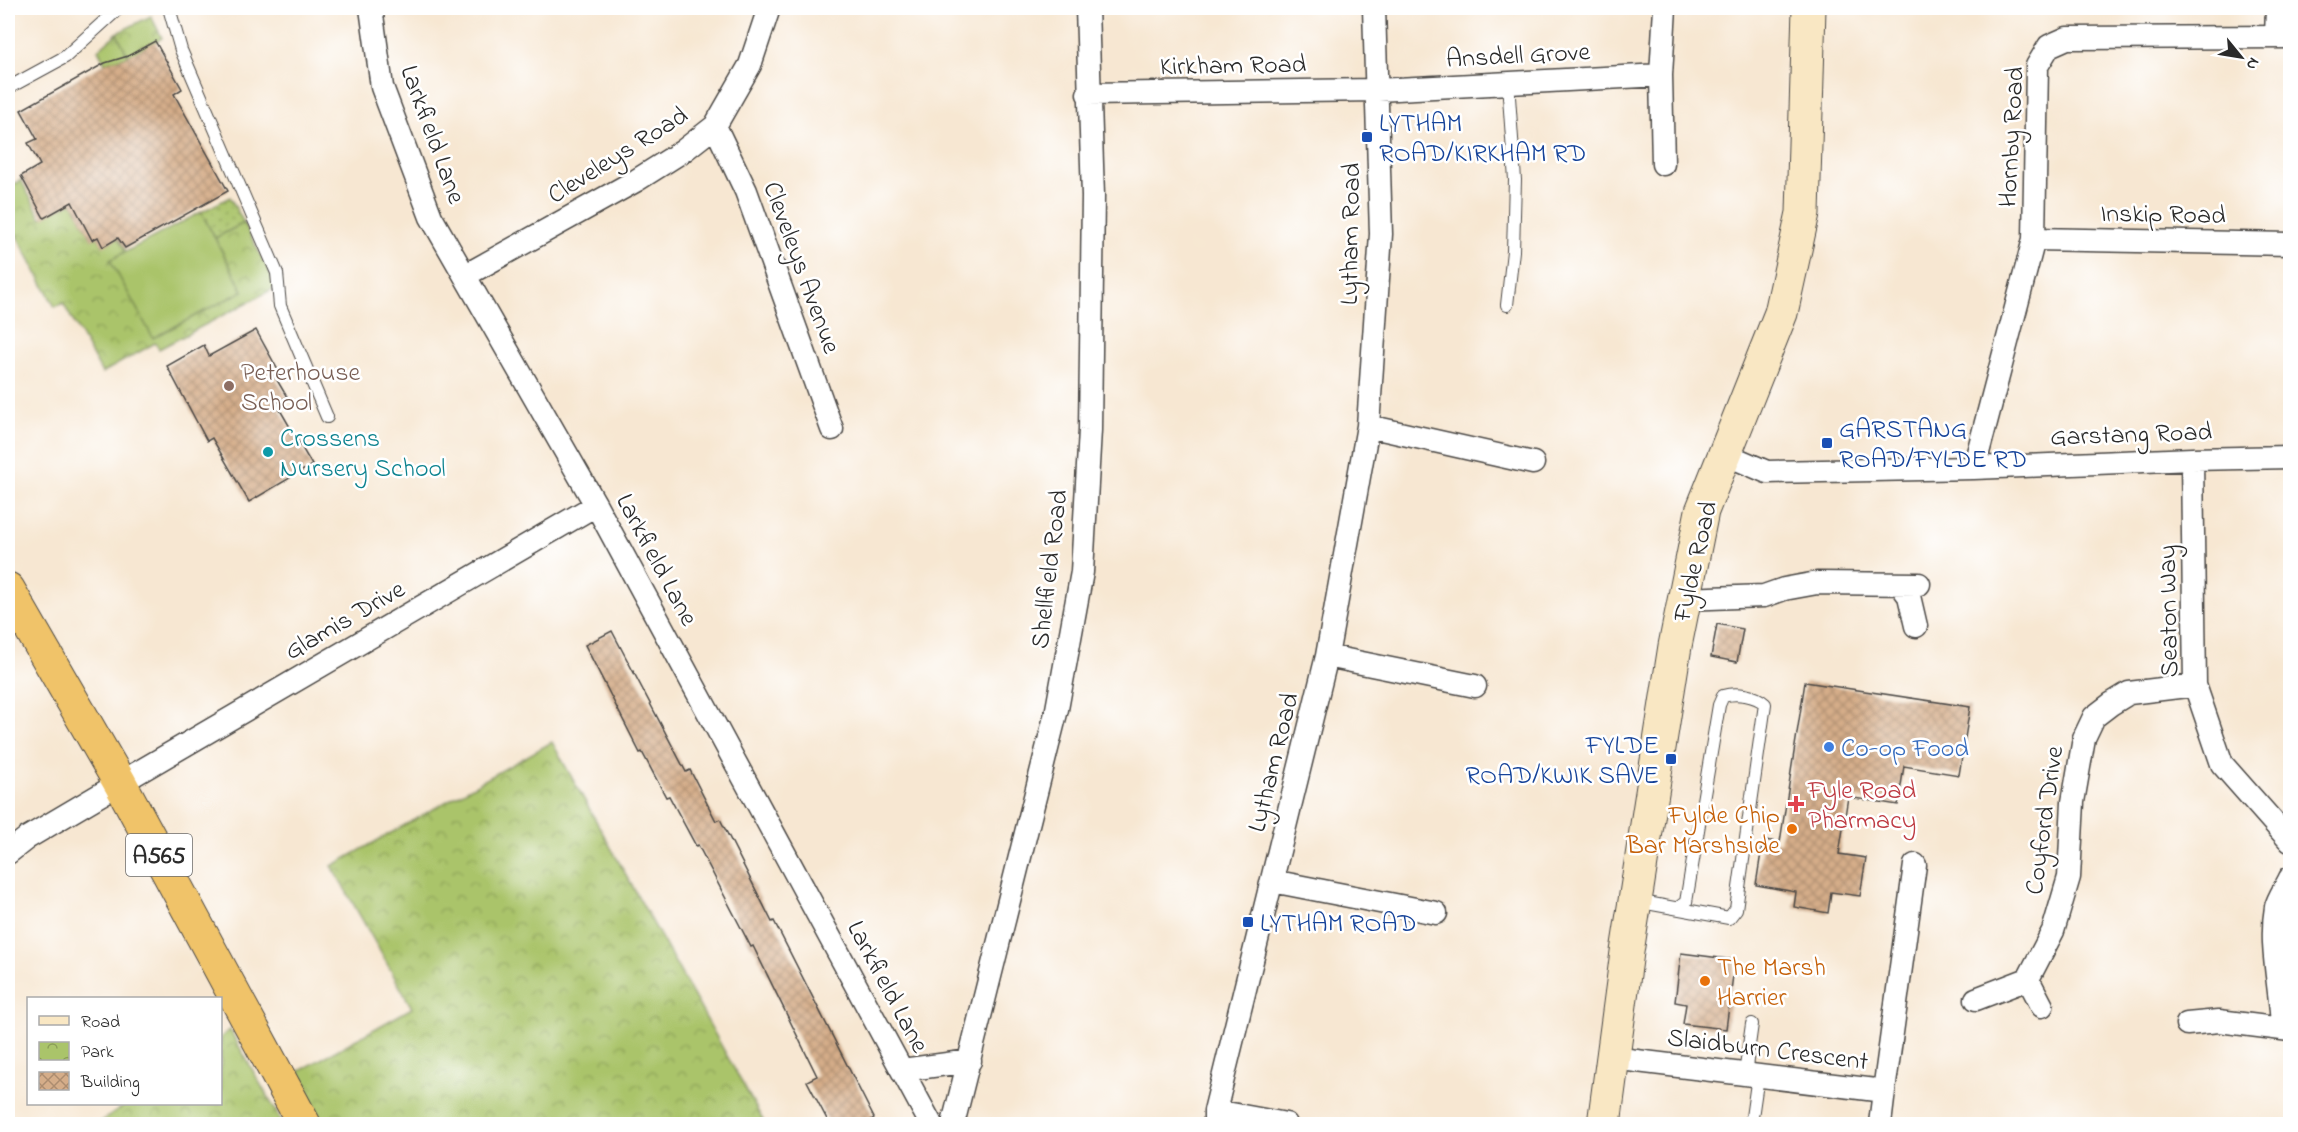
<svg xmlns="http://www.w3.org/2000/svg" width="2298" height="1132" font-family="'Indie Flower',sans-serif">
<defs>
<pattern id="grass-tufts" width="24" height="20" patternUnits="userSpaceOnUse" patternTransform="scale(1.5)"><rect width="24" height="20" fill="#aac46a"/><path d="M3 7l-1-3M5 7V3M7 7l1-3M15 17l-1-3M17 17v-4M19 17l1-3" fill="none" stroke="#8b9f57"/></pattern>
<pattern id="park-crowns" width="20" height="18" patternUnits="userSpaceOnUse" patternTransform="scale(1.5)"><rect width="20" height="18" fill="#aac46a"/><path d="M2 6a3 3 0 1 1 6 0M12 15a3 3 0 1 1 6 0" fill="none" stroke="#8b9f57"/></pattern>
<pattern id="garden-dots" width="8" height="8" patternUnits="userSpaceOnUse" patternTransform="scale(1.5)"><rect width="8" height="8" fill="#aac46a"/><path d="M2 2h.1M6 6h.1" fill="none" stroke="#8b9f57" stroke-width="1.8" stroke-linecap="round"/></pattern>
<pattern id="building-cross-hatch" width="8" height="8" patternUnits="userSpaceOnUse" patternTransform="scale(1.5)"><rect width="8" height="8" fill="#d5ad89"/><path d="M0 0l8 8M0 8l8-8" fill="none" stroke="#ad8d70"/></pattern>
</defs>
<rect width="100%" height="100%" fill="#fff"/>
<filter id="ink" filterUnits="userSpaceOnUse"><feTurbulence type="fractalNoise" baseFrequency=".0167" numOctaves="2"/><feDisplacementMap in="SourceGraphic" scale="12" xChannelSelector="R" yChannelSelector="G"/><feConvolveMatrix kernelMatrix="1 2 1 2 8 2 1 2 1" color-interpolation-filters="sRGB"/></filter>
<filter id="wash" filterUnits="userSpaceOnUse"><feTurbulence type="fractalNoise" baseFrequency=".008" numOctaves="4" result="noise"/><feDisplacementMap in="SourceGraphic" scale="24" xChannelSelector="R" yChannelSelector="G"/><feGaussianBlur stdDeviation="1.35" result="paint"/><feColorMatrix in="noise" values="0 0 0 0 0 0 0 0 0 0 0 0 0 0 0 0 0 1.4 0 .05"/><feComposite in="paint" operator="in"/></filter>
<g filter="url(#wash)">
<rect width="100%" height="100%" fill="#f7e7d2"/>
<path fill="url(#grass-tufts)" stroke="#6a784a" stroke-width="1.5" d="M117,33L128,56L105,63L98,50Z"/>
<path fill="url(#park-crowns)" stroke="#6a784a" stroke-width="1.5" d="M1937,8H2160V9Z
M151,16L162,38L128,56L117,33Z
M21,180L41,218L72,202L92,239L98,237L103,246L118,238L126,252L111,261L243,291L215,238L244,223L277,287L159,349L155,343L102,373L63,303L55,307L8,219V187Z
M552,742L765,1124H316L289,1077L412,1008L332,866Z
M230,1030L283,1124H98L127,1104H220L221,1037Z"/>
<path fill="url(#garden-dots)" stroke="#6a784a" stroke-width="1.5" d="M230,197L244,223L215,238L201,212Z"/>
<path fill="#aac46a" stroke="#6a784a" stroke-width="1.5" d="M201,212L243,291L153,338L110,260Z"/>
<g id="blocks">
<path fill="url(#building-cross-hatch)" d="M155,41L182,89L174,94L228,191L125,248L118,238L103,247L98,237L92,240L72,202L44,218L21,176L40,165L28,143L37,139L21,110L105,63L128,56Z
M256,330L279,372L274,375L287,397L276,403L312,465L249,502L212,438L207,441L167,366L204,345L209,356Z
M1717,624L1743,629L1737,662L1711,657Z
M612,631L686,772L690,770L716,821L720,819L772,922L774,921L874,1118L871,1120L873,1125H830L807,1081L817,1076L753,946L751,947L698,845L696,846L669,796L666,797L642,752L640,753L585,645Z
M1805,682L1970,707L1959,775L1904,766L1898,805L1848,797L1839,854L1866,858L1860,896L1831,892L1828,913L1794,907L1796,892L1756,885L1763,840L1780,842Z
M1681,953L1735,960L1726,1029L1683,1024L1686,1004L1675,1002Z"/>
</g>
</g>
<g filter="url(#ink)">
<use href="#blocks" fill-opacity="0" stroke="#4a4744" stroke-width="1.5"/>
<g fill="none" stroke-linecap="round" stroke-linejoin="round">
<defs>
<path id="lane" d="M169,8L181,50L277,273L280,306L327,417
M8,88L65,57L119,8
M1507,305L1513,251L1515,180L1508,83
M1636,901L1729,918L1736,909L1765,704C1756,695 1736,692 1723,696L1719,705L1686,902L1678,908
M1745,1074L1752,1024
M1751,1124L1758,1076"/>
<path id="street" d="M371,8L382,87L431,217L596,505L931,1124
M2276,37L2277,8
M1088,94L1378,90L1661,75
M715,126L746,191L832,429
M1663,164L1661,75L1665,8
M2034,239L2290,244
M466,275L637,180L683,151L715,126L750,65L769,8
M1368,426L1533,463
M1725,454L1767,472L1974,468L2192,459L2290,457
M2192,459L2195,685L2222,764L2290,841
M1974,468L2034,239L2037,66L2049,46L2067,38L2290,37
M1900,584L1909,596L1916,626
M1684,599L1764,596L1784,589L1817,583L1919,584
M1327,656L1475,686
M8,853L27,838L120,783L596,505
M1272,881L1436,913
M2028,979L2042,1006
M1976,999L2028,979L2053,931L2069,877L2073,802L2084,738L2094,717L2111,704L2129,693L2195,685
M2187,1024L2219,1021L2290,1030
M2282,1028C2281,988 2269,947 2276,907C2278,898 2286,887 2290,878
M1612,1058L1884,1091L1880,1124
M902,1070L970,1061
M1884,1091L1915,865
M1215,1111L1286,1124
M953,1124L1057,709L1082,572L1090,430L1093,196L1087,8
M1215,1124V1111L1327,656L1368,426L1381,234L1374,8"/>
<path id="secondary" d="M1604,1124L1627,952L1675,646L1702,511L1781,313L1803,213L1809,8"/>
<path id="highway" d="M8,589L120,783L304,1124"/>
</defs>
<use href="#lane" stroke="#4a4744" stroke-width="14"/>
<use href="#street" stroke="#4a4744" stroke-width="25"/>
<use href="#secondary" stroke="#4a4744" stroke-width="35"/>
<use href="#highway" stroke="#4a4744" stroke-width="35"/>
<use href="#lane" stroke="#fff" stroke-width="12"/>
<use href="#street" stroke="#fff" stroke-width="22"/>
<use href="#secondary" stroke="#f9e7c3" stroke-width="33"/>
<use href="#highway" stroke="#f0c369" stroke-width="33"/>
</g>
</g>
<g fill="#1a4fb4" stroke="#fff" stroke-width="2">
<rect x="1361" y="131" width="12" height="12" rx="3"/>
<rect x="1821" y="437" width="12" height="12" rx="3"/>
<rect x="1665" y="753" width="12" height="12" rx="3"/>
<rect x="1242" y="916" width="12" height="12" rx="3"/>
</g>
<circle fill="#8d6e63" stroke="#fff" stroke-width="2" cx="229" cy="386" r="6"/>
<circle fill="#0f9aa8" stroke="#fff" stroke-width="2" cx="268" cy="452" r="6"/>
<circle fill="#3f7fe0" stroke="#fff" stroke-width="2" cx="1829" cy="747" r="6"/>
<path fill="#e0444e" stroke="#fff" stroke-width="2" d="M1793 795h6v6h6v6h-6v6h-6v-6h-6v-6h6z"/>
<g fill="#e8710a" stroke="#fff" stroke-width="2">
<circle cx="1792" cy="829" r="6"/>
<circle cx="1705" cy="981" r="6"/>
</g>
<g text-anchor="middle" stroke-width="5" stroke-linejoin="round" paint-order="stroke">
<rect fill="#fff" stroke="#6b6b6b" stroke-width="1.5" x="126" y="834" width="66" height="42" rx="4.5"/>
<g font-size="24" font-weight="bold" fill="#2b2b2b">
<text x="159" y="863">A565</text>
</g>
<g font-size="26" fill="#2b2b2b" stroke="#fff">
<text transform="translate(1518 54) rotate(-3)" y="9">Ansdell Grove</text>
<text transform="translate(1233 64) rotate(-1)" y="9">Kirkham Road</text>
<text transform="translate(434 134) rotate(70)" y="9">Larkfield Lane</text>
<text transform="translate(2010 137) rotate(-87)" y="9">Hornby Road</text>
<text transform="translate(617 154) rotate(-32)" y="9">Cleveleys Road</text>
<text transform="translate(2163 213) rotate(1)" y="9">Inskip Road</text>
<text transform="translate(1349 234) rotate(-89)" y="9">Lytham Road</text>
<text transform="translate(803 267) rotate(70)" y="9">Cleveleys Avenue</text>
<text transform="translate(2131 433) rotate(-2)" y="9">Garstang Road</text>
<text transform="translate(658 559) rotate(62)" y="9">Larkfield Lane</text>
<text transform="translate(1694 561) rotate(-77)" y="9">Fylde Road</text>
<text transform="translate(1048 569) rotate(-83)" y="9">Shellfield Road</text>
<text transform="translate(2167 611) rotate(-91)" y="9">Seaton Way</text>
<text transform="translate(344 619) rotate(-30)" y="9">Glamis Drive</text>
<text transform="translate(1272 762) rotate(-76)" y="9">Lytham Road</text>
<text transform="translate(2043 820) rotate(-82)" y="9">Coyford Drive</text>
<text transform="translate(889 986) rotate(62)" y="9">Larkfield Lane</text>
<text transform="translate(1768 1048) rotate(7)" y="9">Slaidburn Crescent</text>
</g>
<g font-size="26" fill="#164399" stroke="#fff" text-anchor="start">
<text x="1379" y="131">LYTHAM<tspan x="1379" dy="30">ROAD/KIRKHAM RD</tspan></text>
<text x="1839" y="437">GARSTANG<tspan x="1839" dy="30">ROAD/FYLDE RD</tspan></text>
<text x="1659" y="753" text-anchor="end">FYLDE<tspan x="1659" dy="30">ROAD/KWIK SAVE</tspan></text>
<text x="1260" y="931">LYTHAM ROAD</text>
</g>
<g font-size="26" fill="#785e54" stroke="#fff" text-anchor="start">
<text x="241" y="380">Peterhouse<tspan x="241" dy="30">School</tspan></text>
</g>
<g font-size="26" fill="#0d838f" stroke="#fff" text-anchor="start">
<text x="280" y="446">Crossens<tspan x="280" dy="30">Nursery School</tspan></text>
</g>
<g font-size="26" fill="#366cbe" stroke="#fff" text-anchor="start">
<text x="1841" y="756">Co-op Food</text>
</g>
<g font-size="26" fill="#be3a42" stroke="#fff" text-anchor="start">
<text x="1808" y="798">Fyle Road<tspan x="1808" dy="30">Pharmacy</tspan></text>
</g>
<g font-size="26" fill="#c56008" stroke="#fff" text-anchor="end">
<text x="1780" y="823">Fylde Chip<tspan x="1780" dy="30">Bar Marshside</tspan></text>
<text x="1717" y="975" text-anchor="start">The Marsh<tspan x="1717" dy="30">Harrier</tspan></text>
</g>
</g>
<rect width="2298" height="1132" fill="none" stroke="#fff" stroke-width="30"/>
<rect x="27" y="997" width="195" height="108" fill="#ffffff" stroke="#aaaaaa" stroke-width="1.5"/>
<rect x="39" y="1016" width="30" height="9" fill="#f9e7c3" stroke="#aaaaaa" stroke-width="1.5"/>
<text x="81" y="1027" font-size="18" fill="#2b2b2b">Road</text>
<rect x="39" y="1042" width="30" height="18" fill="url(#park-crowns)" stroke="#aaaaaa" stroke-width="1.5"/>
<text x="81" y="1057" font-size="18" fill="#2b2b2b">Park</text>
<rect x="39" y="1072" width="30" height="18" fill="url(#building-cross-hatch)" stroke="#aaaaaa" stroke-width="1.5"/>
<text x="81" y="1087" font-size="18" fill="#2b2b2b">Building</text>
<g transform="translate(2241 57) rotate(120)" stroke="#ffffff" stroke-width="4.5" paint-order="stroke">
<path d="M0-4.5L10 22L0 15L-10 22Z" fill="#2b2b2b"/>
<text y="-9" font-size="16" font-weight="bold" text-anchor="middle" fill="#2b2b2b">N</text>
</g>
</svg>
